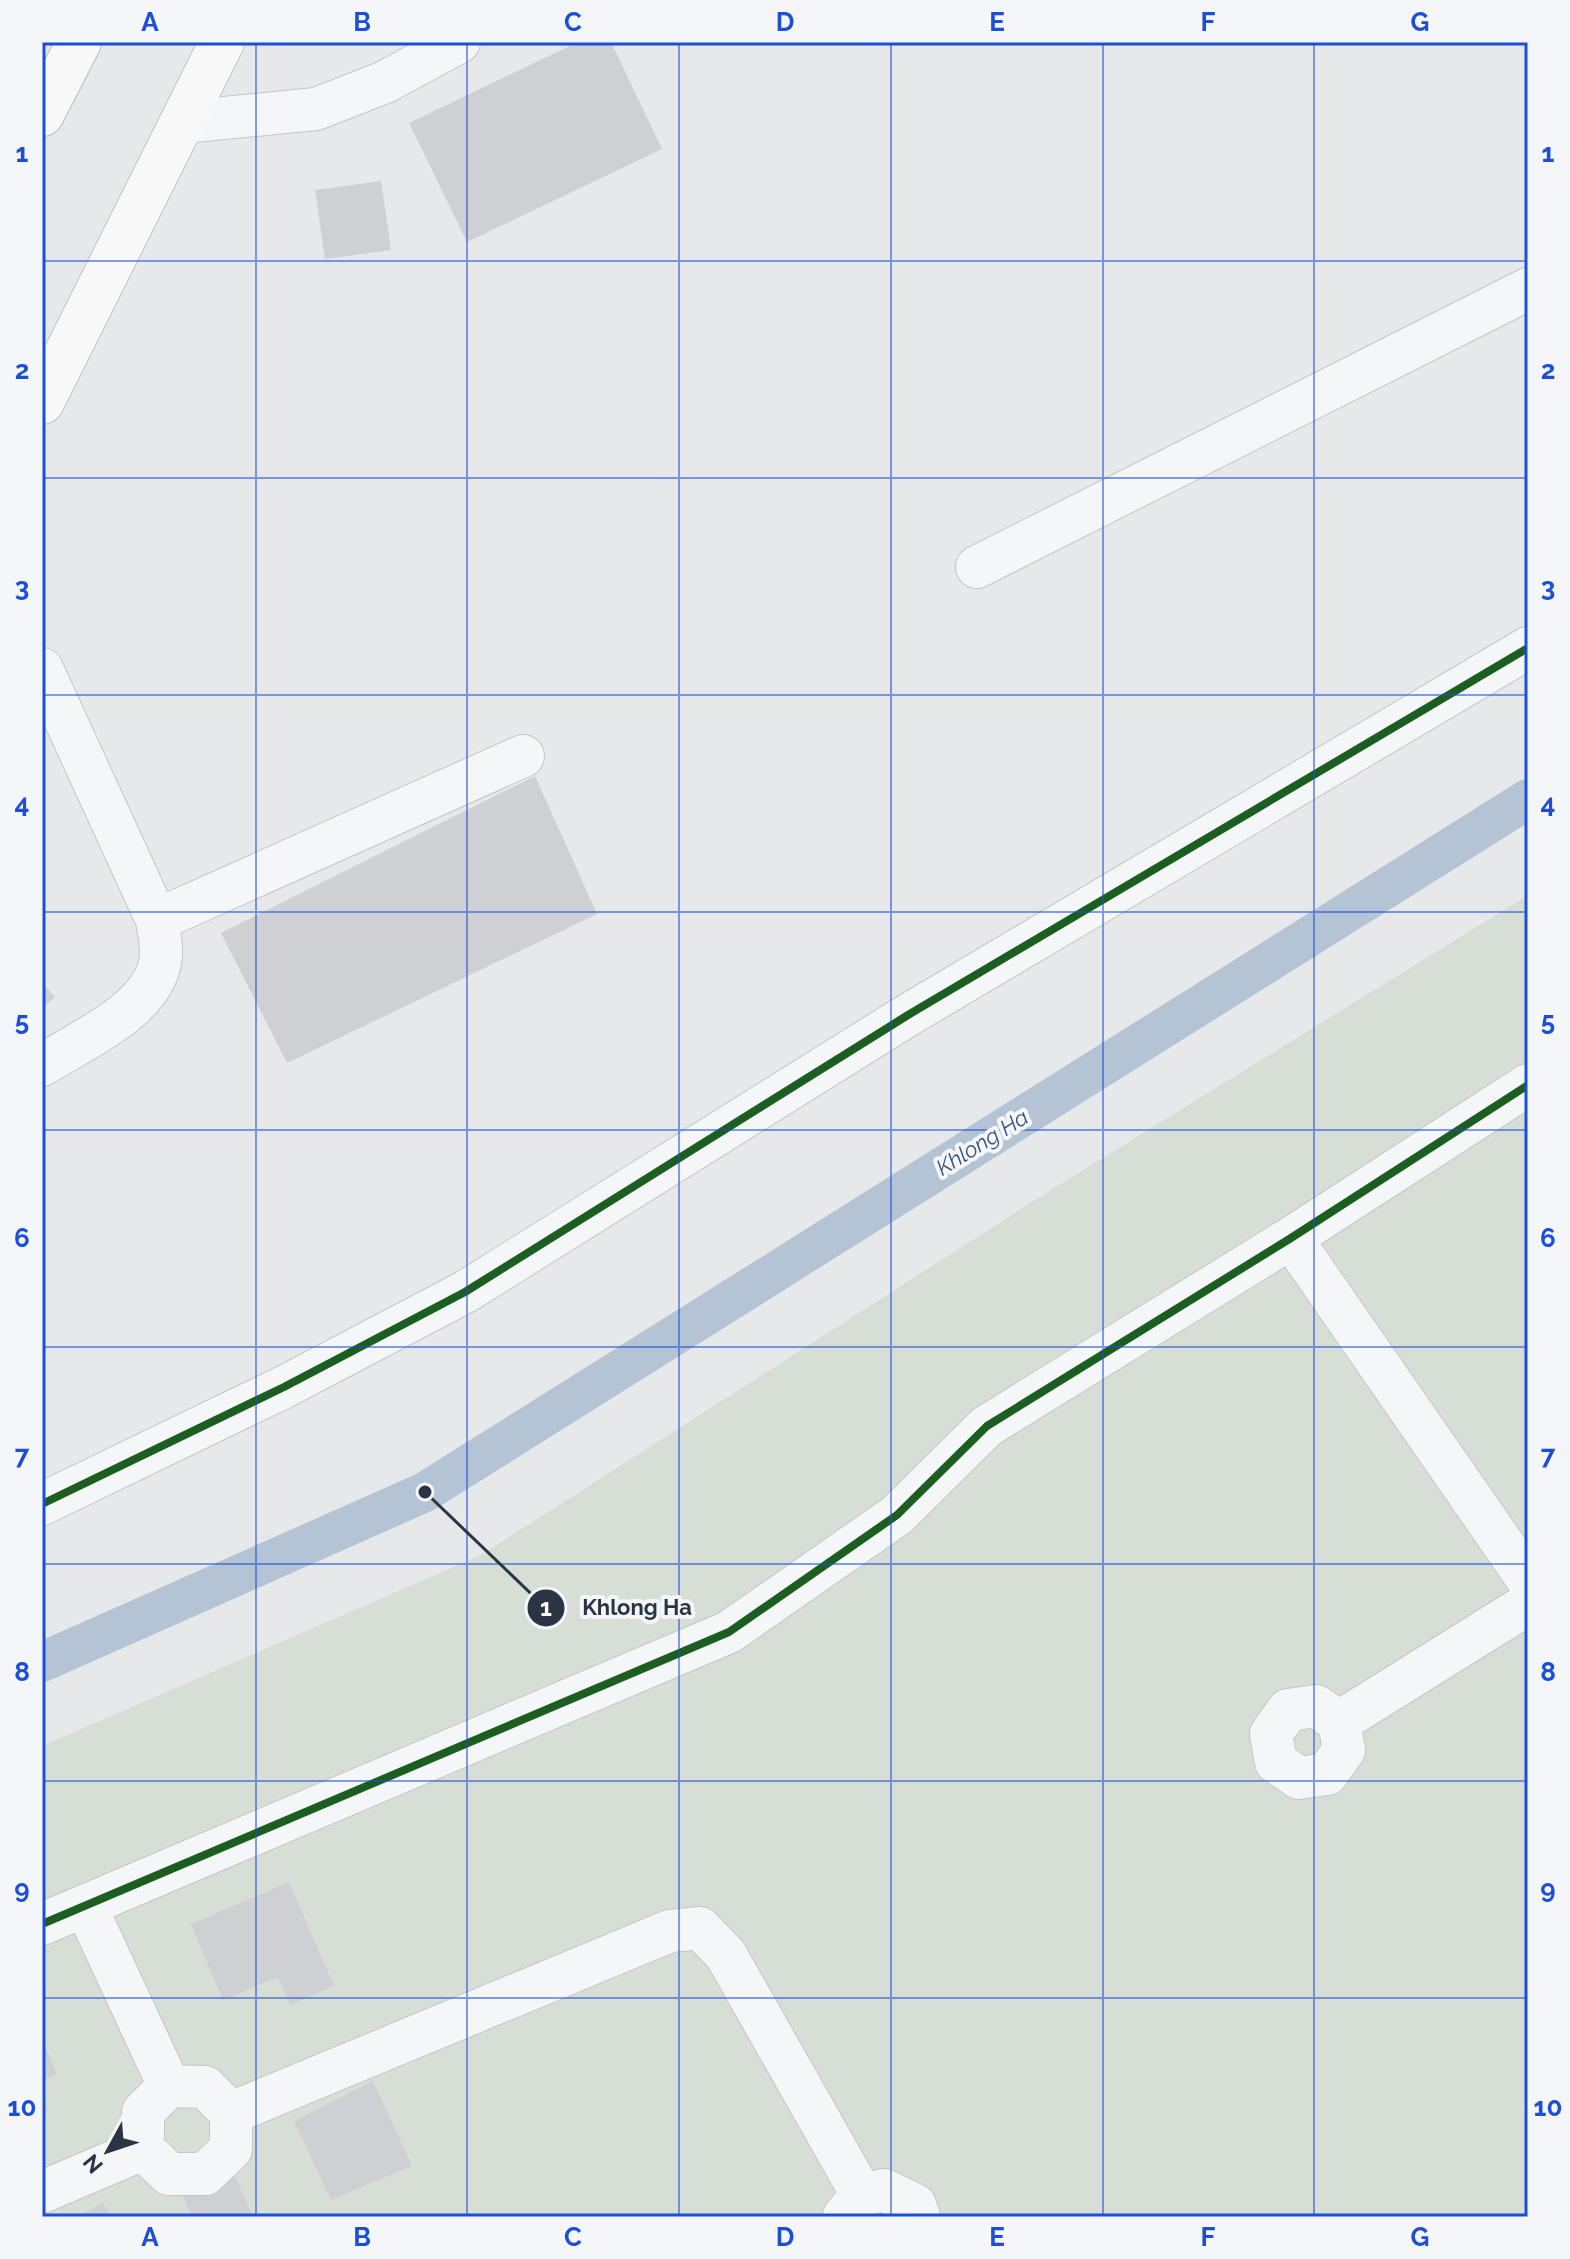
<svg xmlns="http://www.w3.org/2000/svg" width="1570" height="2259" font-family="Raleway,sans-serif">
<rect width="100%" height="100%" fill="#e6e8ea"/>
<path fill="#d6ded6" d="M1528,895V2217H42V1746L481,1555L1046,1193Z"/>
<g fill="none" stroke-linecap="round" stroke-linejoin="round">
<path stroke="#b4c4d5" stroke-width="40" d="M42,1662L425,1492L1528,799"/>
</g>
<path fill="#ced0d3" d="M578,42H611L662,149L467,242L409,123Z
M381,181L391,250L325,259L315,190Z
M535,776L597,914L287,1063L221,933Z
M42,983L55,997L42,1008Z
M289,1882L334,1986L290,2005L278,1977L223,2000L191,1924Z
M42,2039L57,2074L42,2080Z
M373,2081L412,2166L331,2200L294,2121Z
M233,2172L253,2217H192L182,2194Z
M103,2203L111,2217H75Z"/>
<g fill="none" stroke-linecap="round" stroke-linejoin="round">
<defs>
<path id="minor" d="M183,122L316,109L385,82L459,42
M977,567L1528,289
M42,669L157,920C159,934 163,948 160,963C150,1011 81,1041 42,1065
M157,920L523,756
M1291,1238L1528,1580
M42,1504L284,1387L465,1292L908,1015L1528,648
M1316,1706L1339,1722L1344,1750L1327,1774L1299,1778L1276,1762L1271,1734L1288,1710Z
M1339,1722L1528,1604
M86,1907L169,2086
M42,1924L729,1632L897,1515L987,1426L1291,1238L1528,1085
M169,2086L205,2087L231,2113V2149L205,2174H169L143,2149V2112Z
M231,2113L670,1931L700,1928L726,1955L862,2195
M42,2192L143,2149
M844,2216L862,2195L884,2190L915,2205L919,2217"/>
<path id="major" d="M42,402L222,42"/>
<path id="highway" d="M42,114L79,42"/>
</defs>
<use href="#minor" stroke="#c4c6c8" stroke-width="44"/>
<use href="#major" stroke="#c2c5c8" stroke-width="46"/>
<use href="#highway" stroke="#b8bbbf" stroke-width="46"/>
<use href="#minor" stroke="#f5f6f7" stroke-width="42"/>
<use href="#major" stroke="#f8f8f8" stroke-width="44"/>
<use href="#highway" stroke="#f8f8f8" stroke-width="44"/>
<defs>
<path id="cycleway" d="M42,1504L284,1387L465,1292L908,1015L1528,648
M42,1924L729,1632L897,1515L987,1426L1291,1238L1528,1085"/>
</defs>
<use href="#cycleway" stroke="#f4f6f9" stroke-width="13"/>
<use href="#cycleway" stroke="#1b5e20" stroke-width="8"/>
</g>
<path fill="none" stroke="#1d4ed8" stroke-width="2" stroke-opacity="0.55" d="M256,42V2217M467,42V2217M679,42V2217M891,42V2217M1103,42V2217M1314,42V2217M42,261H1528M42,478H1528M42,695H1528M42,912H1528M42,1130H1528M42,1347H1528M42,1564H1528M42,1781H1528M42,1998H1528"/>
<g text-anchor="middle" stroke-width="8" stroke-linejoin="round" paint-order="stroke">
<g font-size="22" font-style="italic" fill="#34527a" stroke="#f4f6f9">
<text transform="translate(982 1142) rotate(-32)" y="8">Khlong Ha</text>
</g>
</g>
<path fill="none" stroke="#2b3445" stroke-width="3" d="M425 1492L546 1608"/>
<g fill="#2b3445" stroke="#f4f6f9" stroke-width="3">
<circle cx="425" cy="1492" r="8"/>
<circle cx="546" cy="1608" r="20"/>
</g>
<g font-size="24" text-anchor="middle" font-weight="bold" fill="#fff">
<text x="546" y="1616">1</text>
</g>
<g font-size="22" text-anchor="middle" font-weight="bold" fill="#2b3445" stroke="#f4f6f9" stroke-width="8" stroke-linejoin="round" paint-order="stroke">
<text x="637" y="1615">Khlong Ha</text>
</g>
<rect width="1570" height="2259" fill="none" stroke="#f4f6f9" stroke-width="88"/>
<g transform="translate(108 2151) rotate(230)" stroke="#f4f6f9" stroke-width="6" paint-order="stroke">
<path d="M0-6L14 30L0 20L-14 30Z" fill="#2b3445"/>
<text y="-12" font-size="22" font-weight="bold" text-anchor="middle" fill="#2b3445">N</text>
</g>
<rect x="44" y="44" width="1482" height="2171" fill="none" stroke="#1d4ed8" stroke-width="3"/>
<g font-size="26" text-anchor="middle" font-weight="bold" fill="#1d4ed8">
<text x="150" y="31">A</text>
<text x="362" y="31">B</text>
<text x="573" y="31">C</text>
<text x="785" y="31">D</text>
<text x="997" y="31">E</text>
<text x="1208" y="31">F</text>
<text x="1420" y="31">G</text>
<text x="22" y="162">1</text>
<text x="1548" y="162">1</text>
<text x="22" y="379">2</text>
<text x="1548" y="379">2</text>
<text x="22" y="596">3</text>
<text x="1548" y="596">3</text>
<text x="22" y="813">4</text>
<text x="1548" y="813">4</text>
<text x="22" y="1030">5</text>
<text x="1548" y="1030">5</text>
<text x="22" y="1247">6</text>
<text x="1548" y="1247">6</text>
<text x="22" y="1464">7</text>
<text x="1548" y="1464">7</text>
<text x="22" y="1681">8</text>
<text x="1548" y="1681">8</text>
<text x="22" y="1898">9</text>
<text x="1548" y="1898">9</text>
<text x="22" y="2116">10</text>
<text x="1548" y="2116">10</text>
<text x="150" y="2246">A</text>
<text x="362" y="2246">B</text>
<text x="573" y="2246">C</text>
<text x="785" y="2246">D</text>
<text x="997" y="2246">E</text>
<text x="1208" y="2246">F</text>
<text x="1420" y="2246">G</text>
</g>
</svg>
